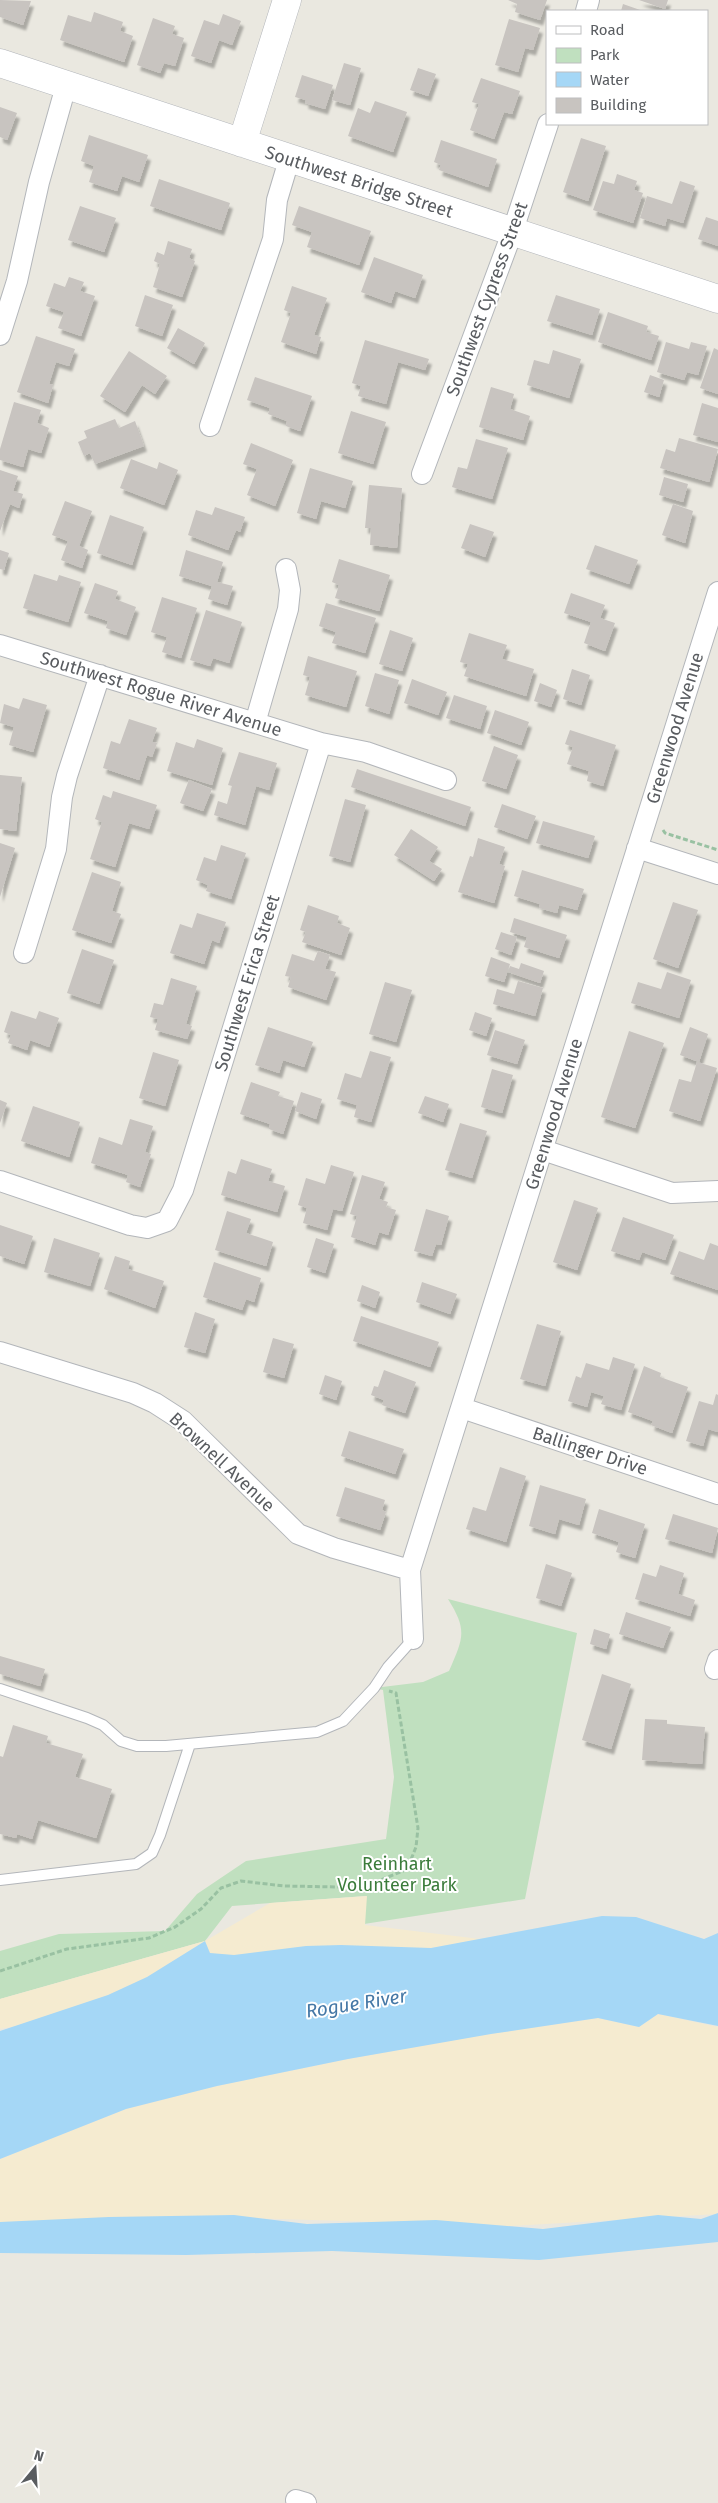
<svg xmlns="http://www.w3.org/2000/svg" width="718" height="2503" font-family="'Fira Sans',sans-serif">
<defs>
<filter id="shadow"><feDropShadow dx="3" dy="5.5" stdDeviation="1" flood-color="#0004"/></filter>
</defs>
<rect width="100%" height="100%" fill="#eae8e0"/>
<path fill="#c0e0bf" d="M448,1599L577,1633L525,1899L364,1924L366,1896L232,1906L205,1941L0,1999V1951L59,1934L165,1931L197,1894L246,1861L386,1839L394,1777L383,1690L374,1688L423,1682L449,1671C463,1638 468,1631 448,1599Z"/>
<path fill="#f5ebd0" d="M367,1896L365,1925L480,1939L0,2029V1999L205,1941L270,1903Z
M658,2014L718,2027V2214L511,2226L174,2216L0,2223V2159L126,2109L217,2086L348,2059L476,2036L598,2018L639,2027Z"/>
<path fill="#a5d7f6" d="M602,1916L636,1917L704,1939L718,1933V2026L658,2014L639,2027L598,2018L491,2034L348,2059L217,2086L126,2109L0,2159V2031L108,1995L147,1977L205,1941L210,1953L234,1955L306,1946L341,1945L431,1948Z
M718,2213V2242L539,2260L332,2251L186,2255L0,2253V2222L109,2217L234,2215L307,2224L436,2220L543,2229L658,2215L701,2219Z"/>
<path fill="#c8c4c0" filter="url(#shadow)" d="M0,0L31,1L23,25L0,17Z
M508,0H547L540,20L515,12L517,4Z
M639,0H668L665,9Z
M623,4L643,11H621Z
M94,12L123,22L120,31L133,36L124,62L60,40L68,15L91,22Z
M223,14L241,21L232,45L219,40L211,63L191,56L204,20L219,25Z
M153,18L175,26L172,34L184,38L175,66L164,63L160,73L137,65Z
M509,19L540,28L533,50L525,48L518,72L495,65Z
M344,63L361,68L350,105L332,100Z
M418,68L436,74L428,96L410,90Z
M302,75L333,85L325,109L305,103L306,100L295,97Z
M481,78L520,91L512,114L504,112L494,139L470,130L479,104L472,102Z
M375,101L407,112L393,152L348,136L358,108L370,113Z
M0,107L17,113L7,140L0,137Z
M89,135L148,155L139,182L122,176L117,191L89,182L94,166L81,161Z
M581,138L606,146L588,201L563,192Z
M441,140L497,159L488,187L439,170L441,165L434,162Z
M617,174L637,181L634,190L643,193L633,223L593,210L603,181L614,184Z
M159,179L230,203L221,230L150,206Z
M680,181L695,186L683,223L667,218L665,226L640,218L647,196L672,204Z
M80,206L116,218L104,252L68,240Z
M299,206L371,231L359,265L307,247L312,232L292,225Z
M706,217L718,221V246L698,239Z
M168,241L192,249L189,258L195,261L182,297L153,287L160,264L154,261L157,252L164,255Z
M374,257L423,275L415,298L395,291L391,303L361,292Z
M69,277L84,282L80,291L95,296L81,336L58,328L64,312L46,306L54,283L65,287Z
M292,286L327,298L314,335L321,337L316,354L281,342L291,313L284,310Z
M145,295L173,305L162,336L135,326Z
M556,295L600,309L592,335L547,321Z
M608,312L648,326L646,332L659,336L651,360L598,342Z
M178,328L205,343L194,364L167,348Z
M36,336L75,349L69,366L56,362L49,384L53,385L48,403L17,392Z
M365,340L429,359L425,370L398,362L386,404L358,396L361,386L352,383Z
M666,342L689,349L691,342L707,346L698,375L687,372L684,380L657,372Z
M714,348L718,350V394L700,388Z
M553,350L581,359L569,398L527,385L534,360L549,364Z
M129,351L167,376L155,394L142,385L125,412L100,396Z
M650,375L664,380L659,397L644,392Z
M255,377L312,396L300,431L286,426L287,421L268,414L270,408L247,400Z
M491,387L514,394L510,409L530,416L523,440L479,427Z
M14,402L41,410L37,423L49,428L41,453L28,449L23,467L0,460V449Z
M702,403L718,408V442L693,435Z
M351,411L386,422L373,464L338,453Z
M115,419L119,428L135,421L144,446L95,464L90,453L84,456L78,442L87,438L84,431Z
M679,438L718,449L709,482L660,468L666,449L675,452Z
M476,439L508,448L492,499L452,487L458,467L467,469Z
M251,443L293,460L275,506L247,495L257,469L243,464Z
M131,459L157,469L159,462L178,470L164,505L120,488Z
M310,468L353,481L345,508L321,501L316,519L297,513Z
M0,470L18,476L13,491L23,494L19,508L10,504L0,531Z
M664,477L688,484L683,502L659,495Z
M369,485L402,488L397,548L370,545L371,528H365Z
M65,501L92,511L79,546L88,550L82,568L61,560L68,541L52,535Z
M673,504L693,511L685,543L662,535Z
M215,507L245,517L240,532L236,530L228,550L188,535L196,510L212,515Z
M110,515L144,527L132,565L97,553Z
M470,524L494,532L485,557L461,548Z
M595,545L638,560L629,584L586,569Z
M0,550L9,553L4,570L0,569Z
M186,550L223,562L217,582L233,586L227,605L208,599L212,586L179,576Z
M339,559L390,575L379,611L335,598L339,585L332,582Z
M34,574L57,581L59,575L81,582L68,622L23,608Z
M95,583L118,591L115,599L136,607L126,635L106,628L108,621L84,613Z
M571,593L605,605L600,618L615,623L605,651L584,643L591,622L564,613Z
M162,597L197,608L181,658L162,652L167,637L151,632Z
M326,603L376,618L365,653L332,643L336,632L319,626Z
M206,610L242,622L229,663L213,658L210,666L190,660Z
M390,630L413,638L402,671L379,664Z
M469,633L507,645L502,659L534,669L526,696L464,676L468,664L460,662Z
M308,656L357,671L346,707L305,695L310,677L303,675Z
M572,669L590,675L581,705L563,699Z
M375,673L399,680L389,714L365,706Z
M412,679L447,692L438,715L404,703Z
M540,683L557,690L551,707L534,701Z
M454,695L487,706L480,729L446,718Z
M23,698L47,705L33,752L9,745L14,727L0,723L4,704L19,709Z
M495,710L529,722L521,745L487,733Z
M129,719L157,728L152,742L157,743L152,757L147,755L139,780L103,768L111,741L120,744Z
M570,730L616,745L603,786L587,781L589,771L567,764L573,747L565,744Z
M197,739L223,748L212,785L167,771L176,742L194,748Z
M494,746L518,755L506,789L482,781Z
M239,752L277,763L269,790L256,786L245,825L214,815L218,801L227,804L232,786L228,785Z
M357,769L471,807L465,826L351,787Z
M0,775L22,777L16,831L0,829Z
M189,780L212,789L203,811L180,803Z
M113,791L157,805L149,829L129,823L115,867L90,859L102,822L95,819L103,795L111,798Z
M345,799L366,805L350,862L329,856Z
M502,804L536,816L527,839L494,827Z
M543,821L595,836L588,858L536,843Z
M411,829L438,847L429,861L442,869L434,881L394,855Z
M478,838L505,847L499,864L505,866L494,903L458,892L470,856L473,857Z
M0,843L15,848L0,897Z
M221,845L246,853L231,899L206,891L208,885L196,880L204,857L216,861Z
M522,870L584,889L577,910L559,905L557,913L539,908L540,904L514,896Z
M92,872L121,882L112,911L121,914L111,943L72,930Z
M673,902L698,910L678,968L653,959Z
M308,905L339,916L337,923L350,928L341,955L302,942L306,932L300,930Z
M197,913L226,922L219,943L212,940L204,964L170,953L180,924L192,928Z
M514,918L567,935L559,958L524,947L527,937L510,932Z
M501,932L517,937L511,955L495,949Z
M82,949L114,960L99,1004L67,993Z
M318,951L330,955L325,969L336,972L326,1000L288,987L291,977L285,976L292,954L314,961Z
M491,957L510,964L504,982L485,976Z
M521,963L544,971L540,983L508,972L510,966L519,969Z
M667,972L691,980L679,1018L631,1003L638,982L661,989Z
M171,978L197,986L186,1024L192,1026L187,1039L155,1030L158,1019L150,1017L154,1003L163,1005Z
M518,981L543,988L535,1016L493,1004L497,989L514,994Z
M385,982L412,990L396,1042L369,1034Z
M11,1011L36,1019L39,1011L59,1018L49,1047L30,1040L27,1050L8,1043L11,1035L4,1032Z
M475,1012L492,1018L486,1036L469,1030Z
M268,1027L313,1042L304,1067L283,1060L279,1073L255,1065Z
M690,1027L708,1034L699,1062L680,1055Z
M495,1030L525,1040L517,1064L487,1055Z
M629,1031L664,1043L635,1128L601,1117Z
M370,1051L391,1057L371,1122L354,1117L357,1105L337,1099L345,1073L361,1078Z
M153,1052L179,1060L165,1106L139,1098Z
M697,1062L717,1068L700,1121L669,1111L679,1079L691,1082Z
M492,1069L513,1075L502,1113L481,1107Z
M251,1082L280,1092L278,1096L294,1101L283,1134L269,1129L270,1124L240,1114Z
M301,1092L322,1099L316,1119L295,1111Z
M425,1096L449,1104L443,1122L418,1113Z
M0,1100L7,1103L0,1123Z
M33,1106L80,1122L69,1157L21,1141Z
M130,1119L153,1126L145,1152L151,1154L140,1187L126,1182L128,1175L91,1163L99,1137L122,1145Z
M460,1123L487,1131L472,1178L445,1170Z
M241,1159L272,1169L268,1181L285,1186L277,1212L221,1195L228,1171L236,1174Z
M331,1165L354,1172L342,1211L333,1209L327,1230L303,1223L307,1208L298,1205L306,1178L325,1184Z
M362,1175L385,1182L379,1199L388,1202L386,1207L396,1210L388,1235L379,1232L375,1245L351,1237L357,1216L350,1214Z
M574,1200L598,1208L577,1270L553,1262Z
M426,1209L449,1216L441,1245L436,1244L432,1256L414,1251Z
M227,1211L251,1219L246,1233L273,1242L266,1266L215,1250Z
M623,1217L674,1235L665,1260L642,1252L639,1260L611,1251Z
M0,1225L33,1236L24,1264L0,1256Z
M54,1238L100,1253L90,1286L44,1272Z
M316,1238L334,1244L325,1273L307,1267Z
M710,1243L718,1246V1290L670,1274L679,1251L704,1260Z
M115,1256L130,1261L128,1269L164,1281L155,1308L104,1289Z
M214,1262L261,1278L254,1302L246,1299L242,1310L203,1297Z
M422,1282L457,1294L450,1314L416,1302Z
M362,1285L380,1292L375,1308L357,1301Z
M195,1312L215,1319L205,1353L184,1347Z
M361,1316L439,1342L430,1367L353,1341Z
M537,1324L561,1331L545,1386L520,1379Z
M273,1338L294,1344L284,1378L263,1372Z
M613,1357L635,1364L621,1410L601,1404L604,1396L591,1392L587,1407L568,1401L576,1376L581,1378L586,1363L609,1370Z
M644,1366L661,1373L660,1377L688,1387L672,1433L651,1425L653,1421L628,1412Z
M384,1370L416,1382L405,1413L382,1405L384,1400L371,1395L374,1386L378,1387Z
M325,1375L342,1381L336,1400L319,1394Z
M716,1394L718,1395V1432L708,1429L703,1446L686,1441L699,1401L713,1405Z
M349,1431L404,1449L395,1474L341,1456Z
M500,1467L526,1476L506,1542L466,1529L473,1507L486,1511Z
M540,1485L586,1499L579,1525L559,1519L555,1534L529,1526Z
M345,1487L385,1500L382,1510L386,1512L380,1530L336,1516Z
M599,1509L645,1524L635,1558L616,1552L619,1542L592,1533Z
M673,1514L718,1528L712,1553L665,1539Z
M546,1564L572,1573L561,1606L536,1598Z
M660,1565L684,1573L678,1594L695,1600L690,1616L635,1599L643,1573L656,1577Z
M626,1612L671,1627L663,1648L619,1634Z
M594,1629L610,1634L606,1649L590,1644Z
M0,1656L45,1669L40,1686L0,1674Z
M602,1674L631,1684L611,1749L582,1740Z
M645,1719L667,1720V1724L705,1727L702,1764L642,1760Z
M13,1725L48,1736L46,1743L83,1754L75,1777L112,1789L96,1838L38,1820L32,1839L17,1834L16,1838L0,1834V1756L3,1757Z"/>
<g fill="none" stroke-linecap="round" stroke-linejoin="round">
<defs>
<path id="lane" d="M0,1689L87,1718L103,1725L121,1741L137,1746H166L317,1732L343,1721L374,1688L388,1667L413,1639
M0,1880L136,1864L152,1853L160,1835L190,1744"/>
<path id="street" d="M586,11L589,0
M0,335L17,281L39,182L66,86
M210,426L273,239L277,200L289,160
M422,474L512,233L548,124
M0,645L321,743L366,752L446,780
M255,723L288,609L290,590L286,569
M637,848L718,874
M24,953L56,849L62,797L67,776L100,675
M543,1150L672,1193L718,1191
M0,1181L130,1225L147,1228L167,1221L183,1190L321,743
M0,1352L133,1393L155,1403L183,1421L298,1534L334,1548L410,1570
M462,1408L718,1494
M413,1639L410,1570L718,592
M715,1669L718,1660
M296,2500L306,2503"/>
<path id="secondary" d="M0,63L718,299
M242,143L287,0"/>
</defs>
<use href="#lane" stroke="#b3b6ba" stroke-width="12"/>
<use href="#street" stroke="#b3b6ba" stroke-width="22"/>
<use href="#secondary" stroke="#b2b5ba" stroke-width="29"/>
<path stroke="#99c1a2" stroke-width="3" stroke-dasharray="5 2.5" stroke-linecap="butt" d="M663,830L665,833L718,850
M0,1971L67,1949L149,1938L175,1927L201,1909L221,1888L241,1881L284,1886L340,1887L378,1881L403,1871L410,1862L416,1847L418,1828L396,1693L389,1691"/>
<use href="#lane" stroke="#fff" stroke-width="10"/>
<use href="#street" stroke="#fff" stroke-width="20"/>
<use href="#secondary" stroke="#fff" stroke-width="28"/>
</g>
<g text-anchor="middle" stroke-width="4" stroke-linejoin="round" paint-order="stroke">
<g font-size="18" fill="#595c60" stroke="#fff">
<text transform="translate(359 182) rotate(18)" y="6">Southwest Bridge Street</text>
<text transform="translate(487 299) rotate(-70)" y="6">Southwest Cypress Street</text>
<text transform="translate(161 694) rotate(17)" y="6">Southwest Rogue River Avenue</text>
<text transform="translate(675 728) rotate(-73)" y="6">Greenwood Avenue</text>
<text transform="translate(247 983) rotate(-73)" y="6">Southwest Erica Street</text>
<text transform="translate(554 1114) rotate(-73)" y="6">Greenwood Avenue</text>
<text transform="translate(590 1451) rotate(18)" y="6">Ballinger Drive</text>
<text transform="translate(222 1462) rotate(43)" y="6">Brownell Avenue</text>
</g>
<g font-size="18" fill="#3b7c3b" stroke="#fff">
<text x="397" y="1870">Reinhart<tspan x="397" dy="21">Volunteer Park</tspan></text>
</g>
<g font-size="19" font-style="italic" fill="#4578a6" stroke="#fff">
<text transform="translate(356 2003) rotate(-9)" y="7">Rogue River</text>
</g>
</g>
<rect x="546" y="10" width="162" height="115" fill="#ffffff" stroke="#bdbebf"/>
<rect x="556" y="26" width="25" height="8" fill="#ffffff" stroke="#bdbebf"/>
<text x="590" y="35" font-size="15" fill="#595c60">Road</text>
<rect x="556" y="48" width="25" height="15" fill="#c0e0bf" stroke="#bdbebf"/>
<text x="590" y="60" font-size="15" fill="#595c60">Park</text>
<rect x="556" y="72" width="25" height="15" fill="#a5d7f6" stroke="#bdbebf"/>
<text x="590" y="85" font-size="15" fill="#595c60">Water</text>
<rect x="556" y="98" width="25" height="15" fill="#c8c4c0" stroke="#bdbebf"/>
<text x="590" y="110" font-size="15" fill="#595c60">Building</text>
<g transform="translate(35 2468) rotate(18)" stroke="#ffffff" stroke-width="4" paint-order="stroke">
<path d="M0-4L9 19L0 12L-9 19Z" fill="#595c60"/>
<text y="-8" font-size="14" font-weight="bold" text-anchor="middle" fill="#595c60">N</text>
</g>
</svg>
